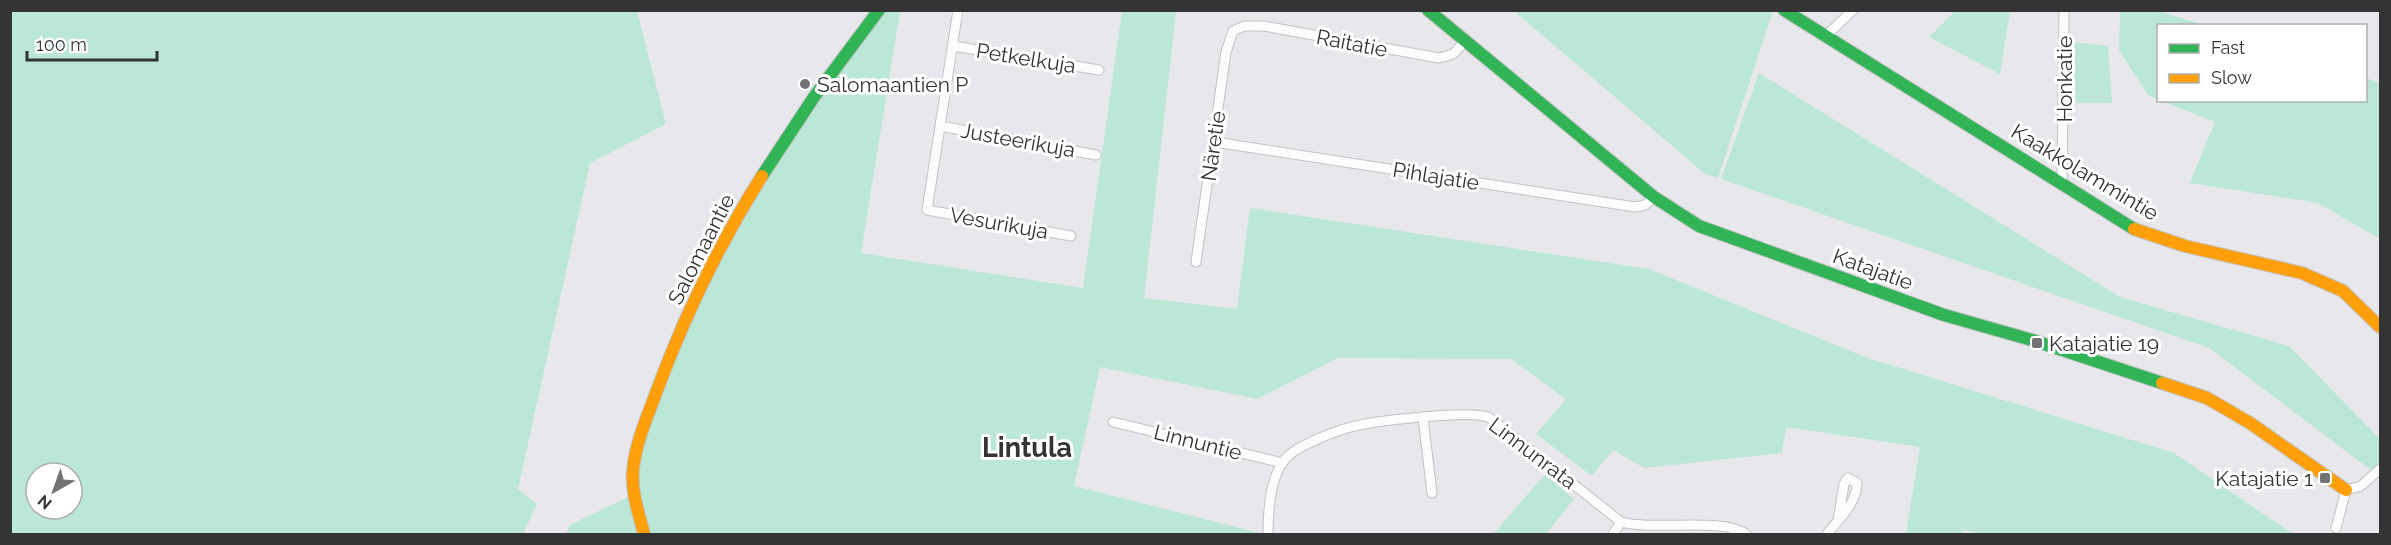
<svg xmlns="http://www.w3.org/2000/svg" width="2391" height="545" font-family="Raleway,sans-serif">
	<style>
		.green { fill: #bbe7d6; fill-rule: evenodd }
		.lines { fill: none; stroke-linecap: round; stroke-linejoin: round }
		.street-casing { stroke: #c2c2c4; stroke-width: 11 }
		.fast-casing { stroke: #c2c2c4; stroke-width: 14 }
		.slow-casing { stroke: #c2c2c4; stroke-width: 14 }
		.street { stroke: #fcfcfc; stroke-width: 9 }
		.fast { stroke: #30b455; stroke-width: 12 }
		.slow { stroke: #ff9f0a; stroke-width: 12 }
		.poi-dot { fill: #737376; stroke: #fff; stroke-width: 2 }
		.labels { text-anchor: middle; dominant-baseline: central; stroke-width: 6; stroke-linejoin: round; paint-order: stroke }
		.street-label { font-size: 21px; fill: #343437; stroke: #fff }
		.poi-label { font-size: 21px; fill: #343437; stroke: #fff; text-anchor: start }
		.district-label { font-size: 27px; font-weight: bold; fill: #343437; stroke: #fff }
	</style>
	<rect width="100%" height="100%" fill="#e8e8ec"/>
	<path class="green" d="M417 10 637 11 666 124 590 163 518 489 537 504 523 534H11V11ZM36 473H72V509H36Z
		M879 10 900 11 861 253 1083 288 1122 11H1176L1144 298 1237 309 1250 208 1649 269 1865 357 2174 453 2293 534H1984L1965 530 1960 534H1906L1920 447 1786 427 1782 453 1644 468 1613 450 1592 476 1536 434 1566 399 1511 359 1338 358 1257 399 1100 367 1074 486 1264 534H566L570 525 634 494 640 436 668 360 759 179Z
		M1956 10 2010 11 2000 74 1929 37Z
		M1514 11H1773L1718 178 1704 173Z
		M2120 11H2157L2204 25 2158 26V100L2148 95 2119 50Z
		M2072 42 2108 46 2112 103H2076Z
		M1759 73 2120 297 2289 346 2380 439V462L2372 471 2209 348 1721 179Z
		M2366 78 2380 83V239L2318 203 2190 183 2215 122 2161 101 2366 100Z
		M1545 474 1574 499 1546 534H1487L1494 533Z"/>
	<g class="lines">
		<g class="street-casing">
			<path id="street" d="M958 10 927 210 1071 236
				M1827 35 1853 10
				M953 46 1099 70
				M940 126 1096 155
				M1215 142 1635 207 1645 205 1654 197
				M2062 184 2064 10
				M1196 262 1226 52 1233 31 1244 26H1264L1439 58 1453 54 1466 40
				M1423 418 1432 493
				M1113 422 1283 463
				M2336 528 2346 490 2361 486 2380 469
				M1268 534C1268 511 1270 473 1288 456 1300 445 1335 431 1351 427 1372 421 1469 410 1488 417 1492 419 1496 422 1499 425L1621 522C1655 531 1721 517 1746 534
				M1613 534 1621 522
				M1827 534C1839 519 1857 503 1857 483L1848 478 1844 484 1838 521"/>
		</g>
		<g class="fast-casing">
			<path id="fast" d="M1428 10 1654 197 1699 226 1944 315 2032 340 2162 383
				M1784 10 2134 229
				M762 176 814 97 879 10"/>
		</g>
		<g class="slow-casing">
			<path id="slow" d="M2134 229 2185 246 2302 273 2343 291 2380 327
				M2162 383 2207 398 2250 423 2346 490
				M644 534C639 514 631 492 633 471 635 444 647 418 656 393 684 317 719 244 762 176"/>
		</g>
		<use href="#street" class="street"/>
		<use href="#fast" class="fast"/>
		<use href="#slow" class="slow"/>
	</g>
	<g class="poi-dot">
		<circle cx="805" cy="84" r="6"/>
		<rect x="2031" y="337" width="12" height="12" rx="3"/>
		<rect x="2319" y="472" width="12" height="12" rx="3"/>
	</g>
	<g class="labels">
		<g class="street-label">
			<text transform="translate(1352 43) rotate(11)">Raitatie</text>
			<text transform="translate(1026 58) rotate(9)">Petkelkuja</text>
			<text transform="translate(2064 79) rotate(-90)">Honkatie</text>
			<text transform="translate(1018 140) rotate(10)">Justeerikuja</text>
			<text transform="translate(1213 146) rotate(-82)">Näretie</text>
			<text transform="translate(2085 172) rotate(31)">Kaakkolammintie</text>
			<text transform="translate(1436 176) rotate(9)">Pihlajatie</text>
			<text transform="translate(999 223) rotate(10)">Vesurikuja</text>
			<text transform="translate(701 249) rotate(-63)">Salomaantie</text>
			<text transform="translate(1873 269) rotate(20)">Katajatie</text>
			<text transform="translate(1198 442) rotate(14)">Linnuntie</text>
			<text transform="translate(1533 453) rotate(37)">Linnunrata</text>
		</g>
		<g class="poi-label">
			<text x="817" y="84">Salomaantien P</text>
			<text x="2049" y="343">Katajatie 19</text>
			<text x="2313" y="478" text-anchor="end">Katajatie 1</text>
		</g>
		<g class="district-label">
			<text x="1027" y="447">Lintula</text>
		</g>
	</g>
	<rect width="2391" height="545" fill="none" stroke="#343437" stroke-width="24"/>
	<rect x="2157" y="24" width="210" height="78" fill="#ffffff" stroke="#aeaeaf" stroke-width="1.5"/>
	<rect x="2169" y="44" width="30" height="9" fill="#30b455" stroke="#aeaeaf" stroke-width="1.5"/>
	<text x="2211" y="54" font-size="18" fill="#343437">Fast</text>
	<rect x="2169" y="74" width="30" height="9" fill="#ff9f0a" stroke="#aeaeaf" stroke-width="1.5"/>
	<text x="2211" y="84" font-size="18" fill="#343437">Slow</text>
	<g transform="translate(54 491) rotate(220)"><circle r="28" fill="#ffffff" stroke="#aeaeaf" stroke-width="1.5"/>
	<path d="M0-4.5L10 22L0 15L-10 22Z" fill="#737376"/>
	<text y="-9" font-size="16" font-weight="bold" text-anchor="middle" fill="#343437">N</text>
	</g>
	<path d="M27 51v9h130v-9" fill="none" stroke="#343437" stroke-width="3"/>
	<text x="36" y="51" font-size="18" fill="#343437" stroke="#ffffff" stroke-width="4.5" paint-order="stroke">100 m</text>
</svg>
